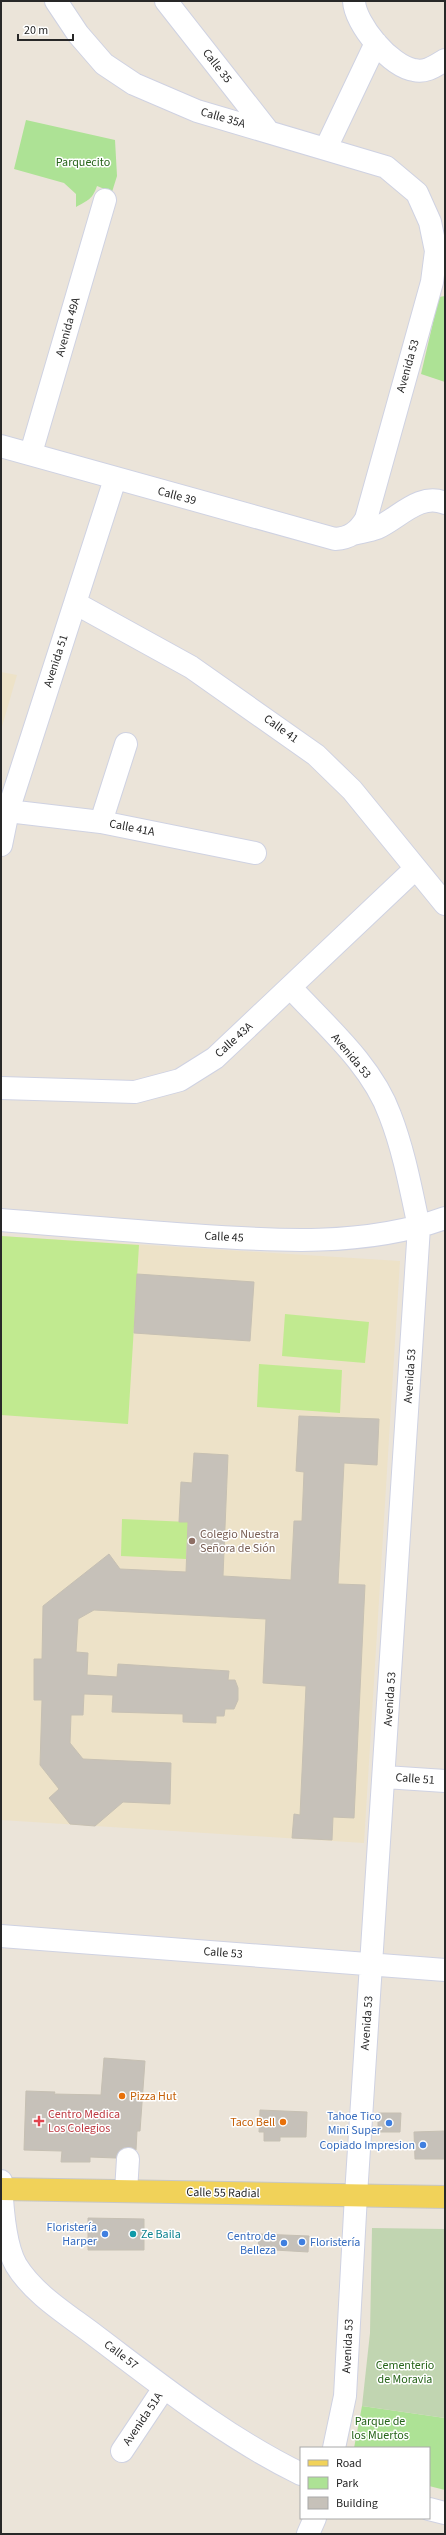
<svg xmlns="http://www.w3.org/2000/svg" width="446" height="2535" font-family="'Source Sans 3',sans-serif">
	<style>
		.education { fill: #ede2c8 }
		.green { fill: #ade295 }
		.cemetery { fill: #c1d5b1 }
		.pitch { fill: #c1ea90 }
		.building { fill: #c6c1b9; stroke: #c6c0b3 }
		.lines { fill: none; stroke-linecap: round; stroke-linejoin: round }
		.minor-casing { stroke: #cfd2e2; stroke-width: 24 }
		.major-casing { stroke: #c7c7c7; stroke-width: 24 }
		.minor { stroke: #fff; stroke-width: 22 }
		.major { stroke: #f1d259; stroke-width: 22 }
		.education-dot { fill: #8d6e63; stroke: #fff; stroke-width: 1.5 }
		.food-dot { fill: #e8710a; stroke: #fff; stroke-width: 1.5 }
		.health-dot { fill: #e0444e; stroke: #fff; stroke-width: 1.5 }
		.shop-dot { fill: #3f7fe0; stroke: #fff; stroke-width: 1.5 }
		.culture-dot { fill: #0f9aa8; stroke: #fff; stroke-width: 1.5 }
		.labels { text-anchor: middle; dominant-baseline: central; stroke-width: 3; stroke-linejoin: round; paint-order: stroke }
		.street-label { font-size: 12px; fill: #282828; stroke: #fff }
		.park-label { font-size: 12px; fill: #266419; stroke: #fff }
		.education-label { font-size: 12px; fill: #785e54; stroke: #fff; text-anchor: start }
		.food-label { font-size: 12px; fill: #c56008; stroke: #fff; text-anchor: start }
		.health-label { font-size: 12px; fill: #be3a42; stroke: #fff; text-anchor: start }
		.shop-label { font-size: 12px; fill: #366cbe; stroke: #fff; text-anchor: end }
		.culture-label { font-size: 12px; fill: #0d838f; stroke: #fff; text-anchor: start }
	</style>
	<rect width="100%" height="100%" fill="#ebe4d9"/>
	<path class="education" d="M1 672 17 675 1 730Z
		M1 1236 400 1261 364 1843 1 1820Z"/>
	<path class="green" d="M26 120 115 140 117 176 112 192 97 186C92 200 88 200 76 207V194L64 183 14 169Z
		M445 296V382L421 374 439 297Z
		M362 2406 445 2418V2490L429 2486V2448H354Z"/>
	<path class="cemetery" d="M372 2228 445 2229V2418L362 2406 370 2333Z"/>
	<path class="pitch" d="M1 1236 139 1245 128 1424 1 1415Z
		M285 1314 369 1322 365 1363 282 1356Z
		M259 1364 342 1370 340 1413 257 1407Z
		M122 1519 188 1522 186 1559 121 1556Z"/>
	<path class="building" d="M137 1274 254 1282 250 1341 134 1333Z
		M299 1416 379 1419 377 1465 344 1463 338 1584 365 1585 354 1818 333 1817 332 1840 292 1838 294 1814 300 1815 306 1686 263 1683 266 1619 94 1610 78 1619 76 1652 88 1653 87 1675 117 1677 118 1664 229 1671 228 1680H235L238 1688V1700L234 1709H225L224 1716H216V1723L183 1722V1714L112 1712 113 1695 84 1694 83 1715H71L70 1743 83 1759 171 1763 170 1804 123 1802 95 1826 70 1824 49 1798 59 1789 40 1765 42 1700H34V1659H42L43 1606 109 1554 120 1569 186 1572 188 1522H179L181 1482 192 1483 194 1453 228 1455 223 1576 291 1580 294 1521H302L304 1472 296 1471Z
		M104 2058 145 2061 140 2131H137L136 2150 129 2147 123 2148 116 2158 90 2157V2162H61L62 2151 24 2150 26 2091 55 2092 54 2094 101 2095Z
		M260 2110 307 2112 306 2137H280V2141H264V2132H259Z
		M378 2113H401L400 2132H378Z
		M445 2131V2159H415L414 2132Z
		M88 2218 144 2219V2250H88Z
		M259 2234 309 2236 308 2252 258 2249Z"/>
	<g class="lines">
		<g class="minor-casing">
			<path id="minor" d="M166 1 268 131
				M354 1C355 24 390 66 414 70 426 73 435 66 445 60
				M326 148 376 43
				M1 446 335 539C350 538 358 532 366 519L432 282 436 251 430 222 417 193 386 167 197 111 134 84 104 64 78 34 56 1
				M31 453 105 200
				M353 534C360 532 369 531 377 528 399 518 420 492 445 503
				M75 603 191 667 316 755 352 790 445 904
				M8 811 101 822 255 853
				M101 822 126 744
				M1 845 8 811 115 479
				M291 988C326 1026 372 1065 390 1115 404 1151 411 1190 419 1227L356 2195 345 2396 334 2448
				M1 1088 135 1092 180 1080 215 1058 415 869
				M1 1220C64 1225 127 1231 191 1235 275 1241 365 1247 445 1218
				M385 1777 445 1781
				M1 1936 445 1970
				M1 2181C2 2205 4 2244 16 2265 34 2295 70 2316 97 2337 162 2386 227 2438 301 2474
				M126 2191 128 2159
				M122 2451 164 2388
				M429 2509 445 2513
				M308 2534 315 2518"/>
		</g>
		<g class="major-casing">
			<path id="major" d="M1 2189 445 2197"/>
		</g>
		<use href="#minor" class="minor"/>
		<use href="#major" class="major"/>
	</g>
	<circle class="education-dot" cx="192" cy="1541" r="4"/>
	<g class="food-dot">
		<circle cx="122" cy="2096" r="4"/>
		<circle cx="283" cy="2122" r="4"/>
	</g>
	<path class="health-dot" d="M37 2115h4v4h4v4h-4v4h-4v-4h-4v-4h4z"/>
	<g class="shop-dot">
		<circle cx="389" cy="2123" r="4"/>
		<circle cx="423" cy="2145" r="4"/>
		<circle cx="105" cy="2234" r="4"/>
		<circle cx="302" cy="2242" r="4"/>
		<circle cx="284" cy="2243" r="4"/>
	</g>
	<circle class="culture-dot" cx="133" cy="2234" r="4"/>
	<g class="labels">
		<g class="street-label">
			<text transform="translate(217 66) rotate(52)">Calle 35</text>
			<text transform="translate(223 118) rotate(16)">Calle 35A</text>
			<text transform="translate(68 327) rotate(-74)">Avenida 49A</text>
			<text transform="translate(408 366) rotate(-74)">Avenida 53</text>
			<text transform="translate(177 496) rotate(15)">Calle 39</text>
			<text transform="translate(56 661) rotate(-72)">Avenida 51</text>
			<text transform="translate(281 729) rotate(36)">Calle 41</text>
			<text transform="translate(132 828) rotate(11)">Calle 41A</text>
			<text transform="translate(234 1040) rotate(-42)">Calle 43A</text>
			<text transform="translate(351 1056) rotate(50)">Avenida 53</text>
			<text transform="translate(224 1237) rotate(3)">Calle 45</text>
			<text transform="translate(410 1376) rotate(-86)">Avenida 53</text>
			<text transform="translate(390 1699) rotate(-86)">Avenida 53</text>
			<text transform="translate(415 1779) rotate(4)">Calle 51</text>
			<text transform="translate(223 1953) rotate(4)">Calle 53</text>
			<text transform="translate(367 2023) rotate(-86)">Avenida 53</text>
			<text transform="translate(223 2193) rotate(1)">Calle 55 Radial</text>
			<text transform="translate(348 2346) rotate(-87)">Avenida 53</text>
			<text transform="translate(121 2355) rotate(37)">Calle 57</text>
			<text transform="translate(143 2419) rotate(-56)">Avenida 51A</text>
		</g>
		<g class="park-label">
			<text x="83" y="162">Parquecito</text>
			<text x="405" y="2365">Cementerio<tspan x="405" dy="14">de Moravia</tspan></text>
			<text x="380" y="2421">Parque de<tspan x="380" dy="14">los Muertos</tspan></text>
		</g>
		<g class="education-label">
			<text x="200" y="1534">Colegio Nuestra<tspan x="200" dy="14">Señora de Sión</tspan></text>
		</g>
		<g class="food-label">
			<text x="130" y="2096">Pizza Hut</text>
			<text x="275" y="2122" text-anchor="end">Taco Bell</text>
		</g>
		<g class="health-label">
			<text x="48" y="2114">Centro Medica<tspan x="48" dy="14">Los Colegios</tspan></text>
		</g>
		<g class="shop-label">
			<text x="381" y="2116">Tahoe Tico<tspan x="381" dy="14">Mini Super</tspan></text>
			<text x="415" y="2145">Copiado Impresion</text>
			<text x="97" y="2227">Floristería<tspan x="97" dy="14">Harper</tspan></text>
			<text x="276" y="2236">Centro de<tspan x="276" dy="14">Belleza</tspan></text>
			<text x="310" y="2242" text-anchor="start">Floristería</text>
		</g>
		<g class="culture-label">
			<text x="141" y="2234">Ze Baila</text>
		</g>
	</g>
	<rect width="446" height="2535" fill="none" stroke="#282828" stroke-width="4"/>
	<rect x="300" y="2447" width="130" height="72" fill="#ffffff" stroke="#a9a9a9"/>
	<rect x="308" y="2460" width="20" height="6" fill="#f1d259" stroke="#a9a9a9"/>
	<text x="336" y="2467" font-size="12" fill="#282828">Road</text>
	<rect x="308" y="2477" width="20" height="12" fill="#ade295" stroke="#a9a9a9"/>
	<text x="336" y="2487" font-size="12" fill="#282828">Park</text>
	<rect x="308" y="2497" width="20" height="12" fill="#c6c1b9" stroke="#a9a9a9"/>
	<text x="336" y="2507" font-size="12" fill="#282828">Building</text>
	<path d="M18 34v6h55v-6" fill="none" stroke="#282828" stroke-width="2"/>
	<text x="24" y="34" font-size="12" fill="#282828" stroke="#ffffff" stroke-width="3" paint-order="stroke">20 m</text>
</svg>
